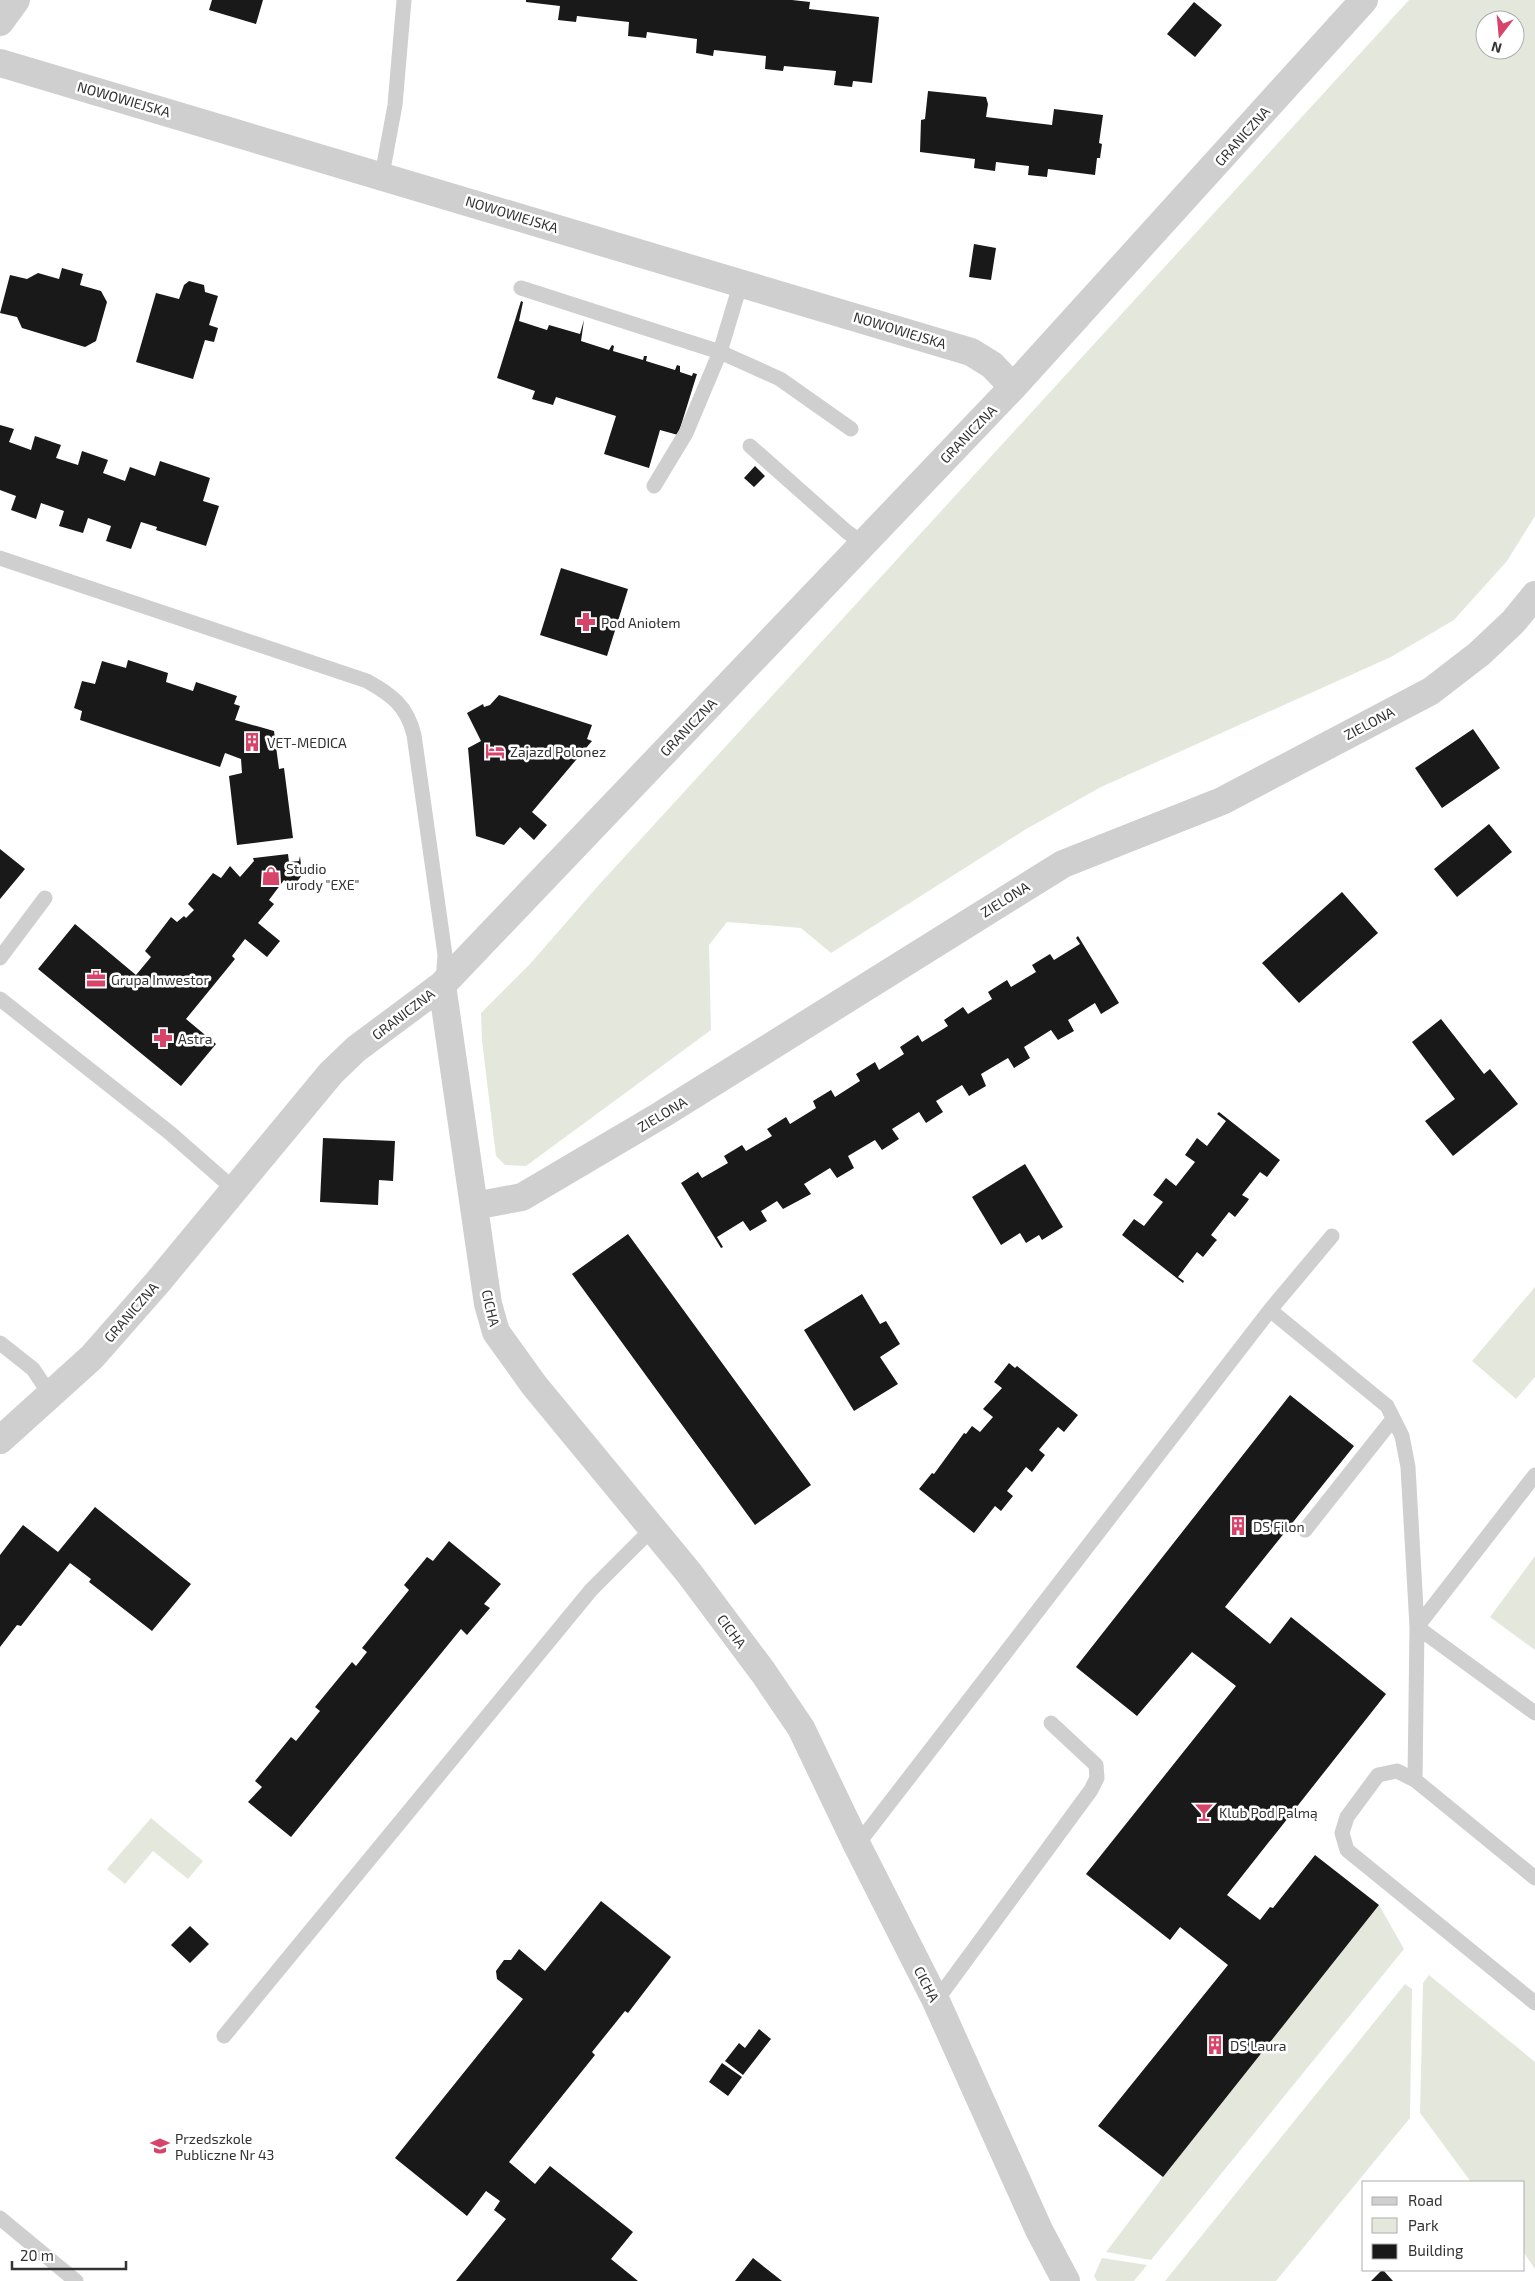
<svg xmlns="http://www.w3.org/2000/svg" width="1535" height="2281" font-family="'Exo 2',sans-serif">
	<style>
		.green { fill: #e4e8dc; fill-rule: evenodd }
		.building { fill: #191919 }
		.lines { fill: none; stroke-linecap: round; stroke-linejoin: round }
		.service { stroke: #cfcfcf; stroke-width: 15 }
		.minor { stroke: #cfcfcf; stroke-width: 28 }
		.labels { text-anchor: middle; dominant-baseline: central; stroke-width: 5; stroke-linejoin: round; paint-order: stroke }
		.street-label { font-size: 14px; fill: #323232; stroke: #fff }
		.poi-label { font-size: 14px; fill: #323232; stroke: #fff; text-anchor: start }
	</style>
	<rect width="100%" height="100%" fill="#fff"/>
	<path class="green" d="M1409 0H1535V516L1507 561 1454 620 1391 657 1101 787 1028 828 831 953 801 928 727 922 709 945 711 1030 526 1166 505 1165 496 1156 482 1041 481 1013 530 964 597 887ZM1485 20H1515V50H1485Z
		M1535 1287V1377L1516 1399 1472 1361Z
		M1535 1556V1650L1490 1617Z
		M151 1818 203 1861 188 1879 153 1851 125 1884 107 1869Z
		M1379 1905 1404 1949 1151 2260 1106 2252 1163 2177Z
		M1429 1975 1535 2062V2269L1524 2253V2182H1471L1420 2113 1423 1983Z
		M1405 1984 1412 1989 1410 2118 1276 2281H1165Z
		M1102 2258 1147 2265 1134 2281H1097L1094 2276Z"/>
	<path class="building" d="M212 0H263L256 24 209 10Z
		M526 0H792L810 2 809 9 879 17 872 83 853 81 852 87 834 85 836 71 784 66 783 71 765 69 766 56 714 50 713 56 696 53 697 39 647 32 646 38 628 36 629 22 577 16 576 22 558 20 560 6 526 2Z
		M1194 2 1222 25 1195 57 1167 34Z
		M928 91 986 97 988 104 986 117 1052 125 1054 109 1103 115 1099 143 1102 144 1100 158H1097L1095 175 1048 169 1047 177 1028 175 1029 166 996 162 995 171 974 168 975 159 920 152 921 120 925 119Z
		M974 244 996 248 991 280 969 277Z
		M62 268 83 274 80 285 101 291 107 302 96 341 85 347 22 328 17 317 0 313 10 275 27 279 38 273 59 279Z
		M189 281 204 285 205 292 218 296 209 325 218 328 214 342 205 340 193 379 136 362 156 293 179 299 184 285Z
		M521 301 523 302 519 321 547 330 549 325 580 334 584 320 581 341 609 350 612 345 614 346 613 351 643 360 644 356H647L646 361 675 370 677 365 680 366V372L692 376 693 373 697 374 678 435 660 430 649 468 604 454 616 416 556 397 553 405 532 399 535 391 497 378Z
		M0 425 14 429 9 442 31 450 35 436 61 445 56 458 78 465 82 451 108 460 103 473 125 481 130 467 155 476 160 461 210 478 203 501 219 506 206 546 156 530 157 527 141 522 131 549 106 541 111 526 88 518 83 533 59 526 64 511 41 503 36 519 11 510 16 496 0 490Z
		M755 466 765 476 754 487 744 478Z
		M561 568 628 589 607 656 540 635Z
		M128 660 168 673 166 682 193 691 196 682 237 696 234 704 240 706 235 720 274 731 279 769 284 768 293 838 237 845 229 776 242 773 241 759 225 753 220 767 80 720 82 711 74 708 82 681 95 684 102 661 126 668Z
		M499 695 592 725 587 739 592 741 532 812 547 825 534 840 520 827 504 845 476 836 468 748 481 741 467 713 483 704 484 707 490 705Z
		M1473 729 1500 768 1442 808 1415 768Z
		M1489 824 1512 852 1457 897 1434 869Z
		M0 849 25 869 0 899Z
		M288 854 289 862 299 861 300 856 302 875 293 887 284 880 269 900 274 904 258 923 280 941 267 957 245 939 232 956 235 959 186 1019 216 1044 181 1086 38 969 75 924 136 975 151 957 145 951 171 917 177 922 184 916 186 918 194 910 188 904 213 873 221 878 230 866 240 877 254 861 253 858Z
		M1342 892 1378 933 1299 1003 1262 963Z
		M1078 936 1119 1003 1101 1014 1095 1003 1068 1020 1074 1031 1058 1040 1051 1030 1024 1047 1030 1058 1014 1068 1008 1058 981 1074 986 1086 969 1096 962 1085 936 1101 943 1112 926 1123 919 1112 892 1129 899 1139 882 1150 875 1140 848 1156 854 1168 837 1178 830 1168 804 1184 811 1194 783 1209 777 1201 761 1211 767 1221 750 1231 743 1221 717 1237 723 1247 721 1248 681 1183 698 1172 702 1178 728 1163 724 1156 742 1145 746 1151 772 1136 767 1129 786 1117 790 1124 816 1108 813 1101 831 1090 835 1097 860 1081 856 1074 875 1062 879 1070 904 1054 900 1047 918 1035 922 1042 948 1026 944 1020 963 1007 968 1014 992 999 988 992 1007 980 1011 987 1036 972 1032 965 1050 954 1054 960 1080 944 1076 938Z
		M1441 1019 1484 1074 1490 1069 1518 1104 1453 1156 1425 1121 1455 1099 1412 1042Z
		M1219 1112 1280 1160 1267 1177 1260 1172 1242 1195 1249 1199 1247 1202 1235 1217 1229 1212 1211 1235 1217 1240 1215 1242 1203 1257 1197 1252 1178 1277 1184 1281 1183 1283 1122 1235 1134 1219 1144 1226 1163 1202 1153 1195 1166 1178 1176 1186 1195 1162 1185 1155 1197 1138 1207 1146 1226 1121 1217 1114Z
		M323 1138 395 1141 393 1181 379 1180 378 1205 320 1202Z
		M1025 1164 1063 1227 1042 1240 1039 1235 1026 1243 1020 1233 1001 1245 972 1197Z
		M628 1234 811 1485 755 1525 572 1274Z
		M862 1294 880 1324 886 1321 900 1344 880 1357 898 1384 854 1411 804 1330Z
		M1009 1363 1015 1368 1017 1366 1078 1415 1064 1432 1058 1427 1039 1450 1045 1455 1032 1472 1026 1467 1007 1491 1013 1496 1001 1511 995 1506 974 1533 919 1489 932 1473 934 1474 964 1433 966 1434 972 1426 980 1432 993 1417 983 1409 1002 1388 994 1382Z
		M1290 1395 1354 1446 1225 1607 1270 1644 1291 1617 1386 1694 1227 1895 1260 1920 1270 1907 1273 1908 1315 1855 1379 1905 1163 2177 1098 2126 1228 1965 1180 1927 1170 1940 1086 1874 1236 1686 1192 1652 1137 1716 1076 1667Z
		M95 1507 191 1584 152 1631 89 1582 91 1579 70 1563 21 1626 17 1625 0 1647V1555L23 1525 58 1552Z
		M449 1541 501 1584 484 1604 490 1608 467 1635 461 1629 291 1837 248 1802 262 1787 255 1781 291 1737 296 1741 320 1711 315 1707 352 1662 356 1666 367 1652 362 1648 409 1590 404 1585 427 1557 433 1561Z
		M601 1901 671 1957 628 2013 625 2011 592 2052 595 2055 509 2162 535 2184 550 2166 633 2232 611 2259 638 2281H456L506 2219 494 2210 500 2201 486 2191 467 2216 395 2158 523 1999 497 1979 496 1971 504 1960H511L519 1949 545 1971Z
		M190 1926 209 1944 190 1963 171 1945Z
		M759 2029 771 2039 743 2075 725 2061 739 2043 745 2048Z
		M722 2063 742 2077 728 2096 709 2082Z
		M753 2258 782 2281H735Z
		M1382 2270H1383L1393 2281H1371Z"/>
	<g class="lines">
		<path class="service" d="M382 175 395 105 404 0
			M521 288 720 352 780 379 851 429
			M750 446 847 532 863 543
			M654 486 686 433 720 352 741 282
			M0 558 367 681C392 695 407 706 414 735L445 955 443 982
			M0 958 45 898
			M0 999 170 1133 235 1190
			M1270 1310 1387 1406 1402 1436 1408 1467 1417 1627 1415 1780 1535 1878
			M0 1343 33 1369 51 1396
			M1535 1475 1417 1627 1535 1713
			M1305 1530 1393 1419
			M1415 1780 1397 1771 1378 1775 1347 1817 1342 1833 1347 1850 1535 2003
			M857 1845 1270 1310 1332 1236
			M936 2001 1091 1790 1097 1778 1096 1765 1051 1723
			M224 2036 591 1590 651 1530
			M0 2218 76 2281"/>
		<path class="minor" d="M0 22 16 0
			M0 63 971 352 992 365 1013 387
			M442 985 488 1304 496 1332 534 1385 689 1573 763 1672 801 1728 857 1845 936 2001 1039 2230 1066 2281
			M474 1206 522 1197 661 1115 1063 864 1222 801 1431 691 1479 654 1513 622 1535 595
			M0 1440 92 1357 157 1283 331 1073 356 1049 442 985 1013 387 1364 0"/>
	</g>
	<defs>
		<g id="pharmacy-bare" transform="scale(1.5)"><path d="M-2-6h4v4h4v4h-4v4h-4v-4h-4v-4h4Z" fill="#d84469" stroke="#fff" stroke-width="2.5" paint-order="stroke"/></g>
		<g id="building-bare" transform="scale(1.5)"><path d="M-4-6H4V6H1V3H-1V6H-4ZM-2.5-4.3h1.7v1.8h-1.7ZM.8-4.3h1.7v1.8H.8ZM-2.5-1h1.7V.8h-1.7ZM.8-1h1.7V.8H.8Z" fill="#d84469" stroke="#fff" stroke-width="2.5" paint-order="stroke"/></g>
		<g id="hotel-bare" transform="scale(1.5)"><path d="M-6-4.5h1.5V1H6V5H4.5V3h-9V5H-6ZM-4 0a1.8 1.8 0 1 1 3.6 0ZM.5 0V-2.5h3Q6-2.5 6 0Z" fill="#d84469" stroke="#fff" stroke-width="2.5" paint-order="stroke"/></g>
		<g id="shop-bare" transform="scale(1.5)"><path d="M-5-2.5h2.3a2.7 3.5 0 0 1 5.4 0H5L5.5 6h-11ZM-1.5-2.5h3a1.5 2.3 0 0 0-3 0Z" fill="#d84469" stroke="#fff" stroke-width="2.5" paint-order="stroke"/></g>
		<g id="office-bare" transform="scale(1.5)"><path d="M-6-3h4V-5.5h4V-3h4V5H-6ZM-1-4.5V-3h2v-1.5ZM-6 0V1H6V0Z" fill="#d84469" stroke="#fff" stroke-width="2.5" paint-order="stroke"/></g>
		<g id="bar-bare" transform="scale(1.5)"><path d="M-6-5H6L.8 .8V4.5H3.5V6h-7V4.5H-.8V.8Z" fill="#d84469" stroke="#fff" stroke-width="2.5" paint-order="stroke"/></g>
		<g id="school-bare" transform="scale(1.5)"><path d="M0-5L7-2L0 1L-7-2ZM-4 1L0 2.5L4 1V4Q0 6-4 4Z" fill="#d84469" stroke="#fff" stroke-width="2.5" paint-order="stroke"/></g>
	</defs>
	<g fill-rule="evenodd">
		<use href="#pharmacy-bare" x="586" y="622"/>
		<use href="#building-bare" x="252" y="742"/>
		<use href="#hotel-bare" x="495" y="751"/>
		<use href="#shop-bare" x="271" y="876"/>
		<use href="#office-bare" x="96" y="979"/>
		<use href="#pharmacy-bare" x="163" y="1038"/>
		<use href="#building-bare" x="1238" y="1526"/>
		<use href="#bar-bare" x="1204" y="1812"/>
		<use href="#building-bare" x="1215" y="2045"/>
		<use href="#school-bare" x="160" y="2146"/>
	</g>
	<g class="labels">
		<g class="street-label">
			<text transform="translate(124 99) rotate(16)">NOWOWIEJSKA</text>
			<text transform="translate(1242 136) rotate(-48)">GRANICZNA</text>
			<text transform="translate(512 214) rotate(17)">NOWOWIEJSKA</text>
			<text transform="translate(900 330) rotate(17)">NOWOWIEJSKA</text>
			<text transform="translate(968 434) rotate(-46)">GRANICZNA</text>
			<text transform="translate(1369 723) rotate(-28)">ZIELONA</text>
			<text transform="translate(688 727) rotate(-46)">GRANICZNA</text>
			<text transform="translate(1005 899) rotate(-32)">ZIELONA</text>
			<text transform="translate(403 1014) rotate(-37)">GRANICZNA</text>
			<text transform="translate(662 1114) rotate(-31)">ZIELONA</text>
			<text transform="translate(491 1308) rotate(77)">CICHA</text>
			<text transform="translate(131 1312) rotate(-49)">GRANICZNA</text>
			<text transform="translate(732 1631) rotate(53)">CICHA</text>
			<text transform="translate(927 1984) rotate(63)">CICHA</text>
		</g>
		<g class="poi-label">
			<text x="601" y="622">Pod Aniołem</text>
			<text x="267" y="742">VET-MEDICA</text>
			<text x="510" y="751">Zajazd Polonez</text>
			<text x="286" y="868">Studio<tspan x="286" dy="16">urody "EXE"</tspan></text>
			<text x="111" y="979">Grupa Inwestor</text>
			<text x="178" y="1038">Astra</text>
			<text x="1253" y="1526">DS Filon</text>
			<text x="1219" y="1812">Klub Pod Palmą</text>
			<text x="1230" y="2045">DS Laura</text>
			<text x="175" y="2138">Przedszkole<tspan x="175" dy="16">Publiczne Nr 43</tspan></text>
		</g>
	</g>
	<rect x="1362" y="2181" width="162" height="90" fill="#ffffff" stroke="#adadad"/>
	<rect x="1372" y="2197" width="25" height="8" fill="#cfcfcf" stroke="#adadad"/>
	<text x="1408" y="2206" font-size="15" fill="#323232">Road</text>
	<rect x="1372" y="2218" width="25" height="15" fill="#e4e8dc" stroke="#adadad"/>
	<text x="1408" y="2231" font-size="15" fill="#323232">Park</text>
	<rect x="1372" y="2244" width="25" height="15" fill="#191919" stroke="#adadad"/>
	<text x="1408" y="2256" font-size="15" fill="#323232">Building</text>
	<g transform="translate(1500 35) rotate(196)"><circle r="24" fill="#ffffff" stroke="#adadad"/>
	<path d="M0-4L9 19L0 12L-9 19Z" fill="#d84469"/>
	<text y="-8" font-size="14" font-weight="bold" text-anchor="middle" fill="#323232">N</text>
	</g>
	<path d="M12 2261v8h114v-8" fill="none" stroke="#323232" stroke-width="2.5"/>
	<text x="20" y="2261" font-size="15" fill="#323232" stroke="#ffffff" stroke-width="4" paint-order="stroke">20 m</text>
</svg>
